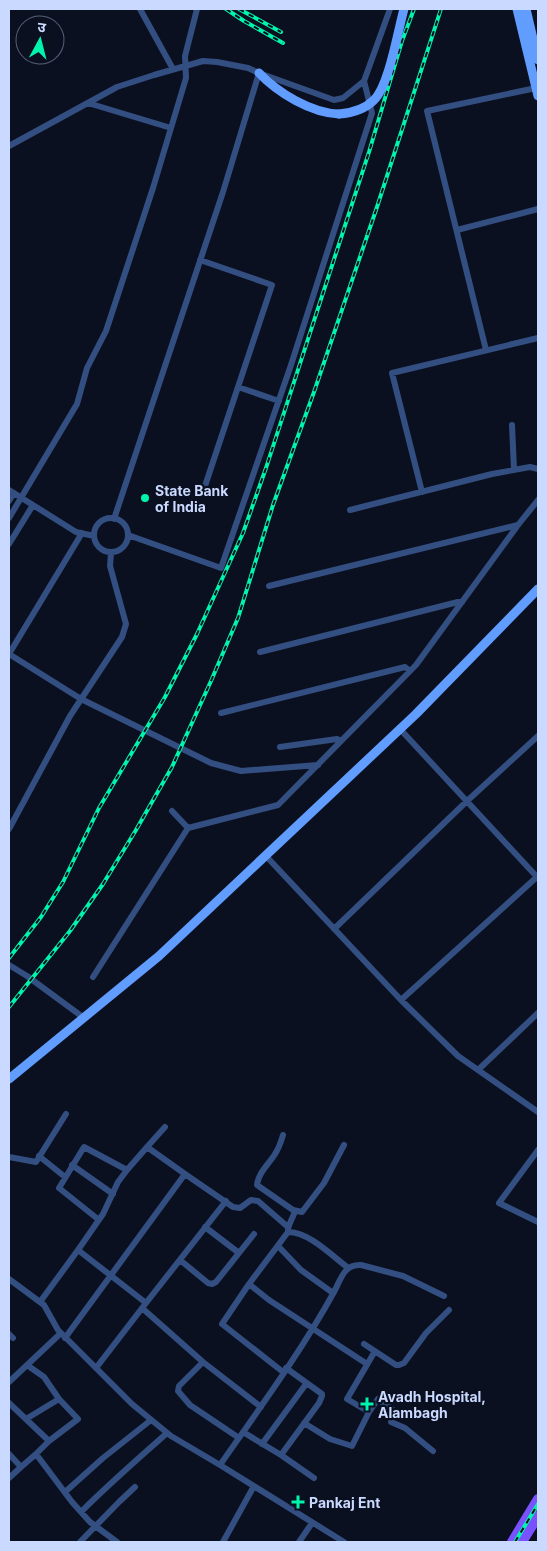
<svg xmlns="http://www.w3.org/2000/svg" width="547" height="1551" font-family="Inter,'Noto Sans Devanagari',sans-serif">
	<style>
		.lines { fill: none; stroke-linecap: round; stroke-linejoin: round }
		.street { stroke: #334f81; stroke-width: 6 }
		.secondary { stroke: #619cff; stroke-width: 9 }
		.primary { stroke: #7951ff; stroke-width: 10 }
		.rail-casing { stroke: #00f5ac; stroke-width: 4 }
		.rail { stroke: #0b1020; stroke-width: 2; stroke-dasharray: 5.5; stroke-linecap: butt }
		.secondary-bridge { stroke: #619cff; stroke-width: 9 }
		.poi-dot { fill: #00f5ac; stroke: #0b1020; stroke-width: 2 }
		.labels { text-anchor: middle; dominant-baseline: central; stroke-width: 4.5; stroke-linejoin: round; paint-order: stroke }
		.poi-label { font-size: 14px; font-weight: bold; fill: #cad9ff; stroke: #0b1020; text-anchor: start }
	</style>
	<rect width="100%" height="100%" fill="#0b1020"/>
	<g class="lines">
		<path class="street" d="M140 9 173 69
			M88 103 171 128
			M9 146 117 87 154 75 203 61 217 62 248 68 259 73 334 100 343 98 364 81
			M457 230 538 209
			M200 260 272 285 205 486
			M486 350 427 111 536 88
			M238 387 279 401
			M512 425 514 470
			M9 490 76 532 94 536
			M422 492 392 373 538 338
			M9 501 14 493
			M350 510 492 474 530 467 538 469
			M94 535a17 17 0 1 1 34 0a17 17 0 1 1-34 0Z
			M9 518 77 404 87 368 106 331 153 188 186 78 185 56 197 9
			M114 519 223 192 259 73
			M128 535 221 568 291 365 372 113 364 81 390 9
			M9 544 33 505
			M269 586 518 525
			M260 652 458 602H462
			M9 654 81 699 211 763 241 771 318 765
			M9 654 82 533
			M221 713 405 667 410 671
			M400 729 537 877
			M280 747 337 739 341 741
			M172 811 188 828
			M9 829 70 716 122 637 126 624 110 566 111 553
			M265 855 401 1000 458 1056 538 1112
			M334 929 467 801 538 736
			M9 965 27 976 84 1018
			M93 977 188 828 278 805 416 665 518 525 538 500
			M401 1000 538 876
			M478 1070 538 1013
			M283 1135C281 1142 279 1148 275 1154 269 1164 258 1173 257 1185L293 1210 302 1212 324 1183 344 1145
			M538 1150 499 1203 538 1222
			M39 1156 65 1177
			M9 1157 36 1162 66 1114
			M72 1165 113 1194
			M185 1174 233 1207 240 1208 251 1200 258 1201 288 1227
			M99 1220 59 1188 84 1147 127 1170
			M205 1227 239 1253
			M288 1230C288 1225 293 1218 295 1211
			M280 1248 301 1270 333 1293
			M78 1250 103 1214 118 1182 127 1170 147 1147
			M180 1260 208 1283 212 1284 216 1282 254 1234
			M9 1279 44 1305 58 1330 132 1404 171 1436 220 1465 344 1542
			M249 1284 269 1300 367 1364
			M40 1302 78 1250 146 1303 96 1368
			M146 1303 226 1201
			M142 1308 203 1362 261 1407
			M9 1334 13 1338
			M65 1338 185 1174 147 1147 165 1127
			M364 1344 396 1365H399L404 1363 426 1333 449 1310
			M203 1362 179 1386 178 1391 190 1405 239 1438
			M27 1365 44 1377 59 1399
			M283 1372 222 1324 249 1284 288 1232C309 1232 331 1255 347 1267
			M9 1382 61 1333
			M9 1403 49 1441 36 1454 72 1502 90 1522 117 1542
			M369 1412 347 1399 375 1351
			M26 1419 59 1399 78 1419 49 1441
			M304 1423 330 1439 352 1446 369 1412 378 1399 393 1410 391 1422 405 1428 433 1451
			M243 1432 281 1455 319 1403 322 1396V1394L286 1368
			M262 1444 306 1384
			M9 1454 21 1467 36 1454
			M281 1455 314 1478
			M220 1465C259 1409 301 1352 334 1292 341 1279 344 1264 361 1265L403 1276 444 1296
			M9 1478 21 1467
			M65 1492 103 1458 151 1420
			M81 1512C109 1484 138 1459 167 1433
			M80 1542 119 1502 135 1487
			M223 1542 254 1486
			M299 1542 312 1523"/>
		<path class="secondary" d="M517 9 538 96
			M526 9 538 60
			M259 73C278 93 311 113 339 114
			M9 1079 159 956 416 714 538 589"/>
		<path class="primary" d="M512 1542 538 1499
			M522 1542 538 1516"/>
		<g class="rail-casing">
			<path id="rail" d="M226 9 244 21 283 43
				M239 9 281 32
				M9 958 41 917 63 882 99 808 165 697 197 634 243 533 266 468 369 152 402 41 414 9
				M9 1007 70 931 103 884 136 830 172 767 211 681 238 618 273 505 314 392 377 207 441 9
				M515 1542 538 1504"/>
		</g>
		<use href="#rail" class="rail"/>
		<path class="secondary-bridge" d="M339 114C352 113 365 109 374 100 389 86 398 30 404 9"/>
	</g>
	<g class="poi-dot">
		<circle cx="145" cy="498" r="5"/>
		<path d="M364.5 1396.5h5v5h5v5h-5v5h-5v-5h-5v-5h5z"/>
		<path d="M295.5 1494.5h5v5h5v5h-5v5h-5v-5h-5v-5h5z"/>
	</g>
	<g class="labels">
		<g class="poi-label">
			<text x="155" y="490">State Bank<tspan x="155" dy="16">of India</tspan></text>
			<text x="378" y="1396">Avadh Hospital,<tspan x="378" dy="16">Alambagh</tspan></text>
			<text x="309" y="1502">Pankaj Ent</text>
		</g>
	</g>
	<rect width="547" height="1551" fill="none" stroke="#cad9ff" stroke-width="20"/>
	<g transform="translate(40 40) rotate(7)"><circle r="24" fill="#0b1020" stroke="#576079"/>
	<path d="M0-4L9 19L0 12L-9 19Z" fill="#00f5ac"/>
	<text y="-8" font-size="14" font-weight="bold" text-anchor="middle" fill="#cad9ff">उ</text>
	</g>
</svg>
